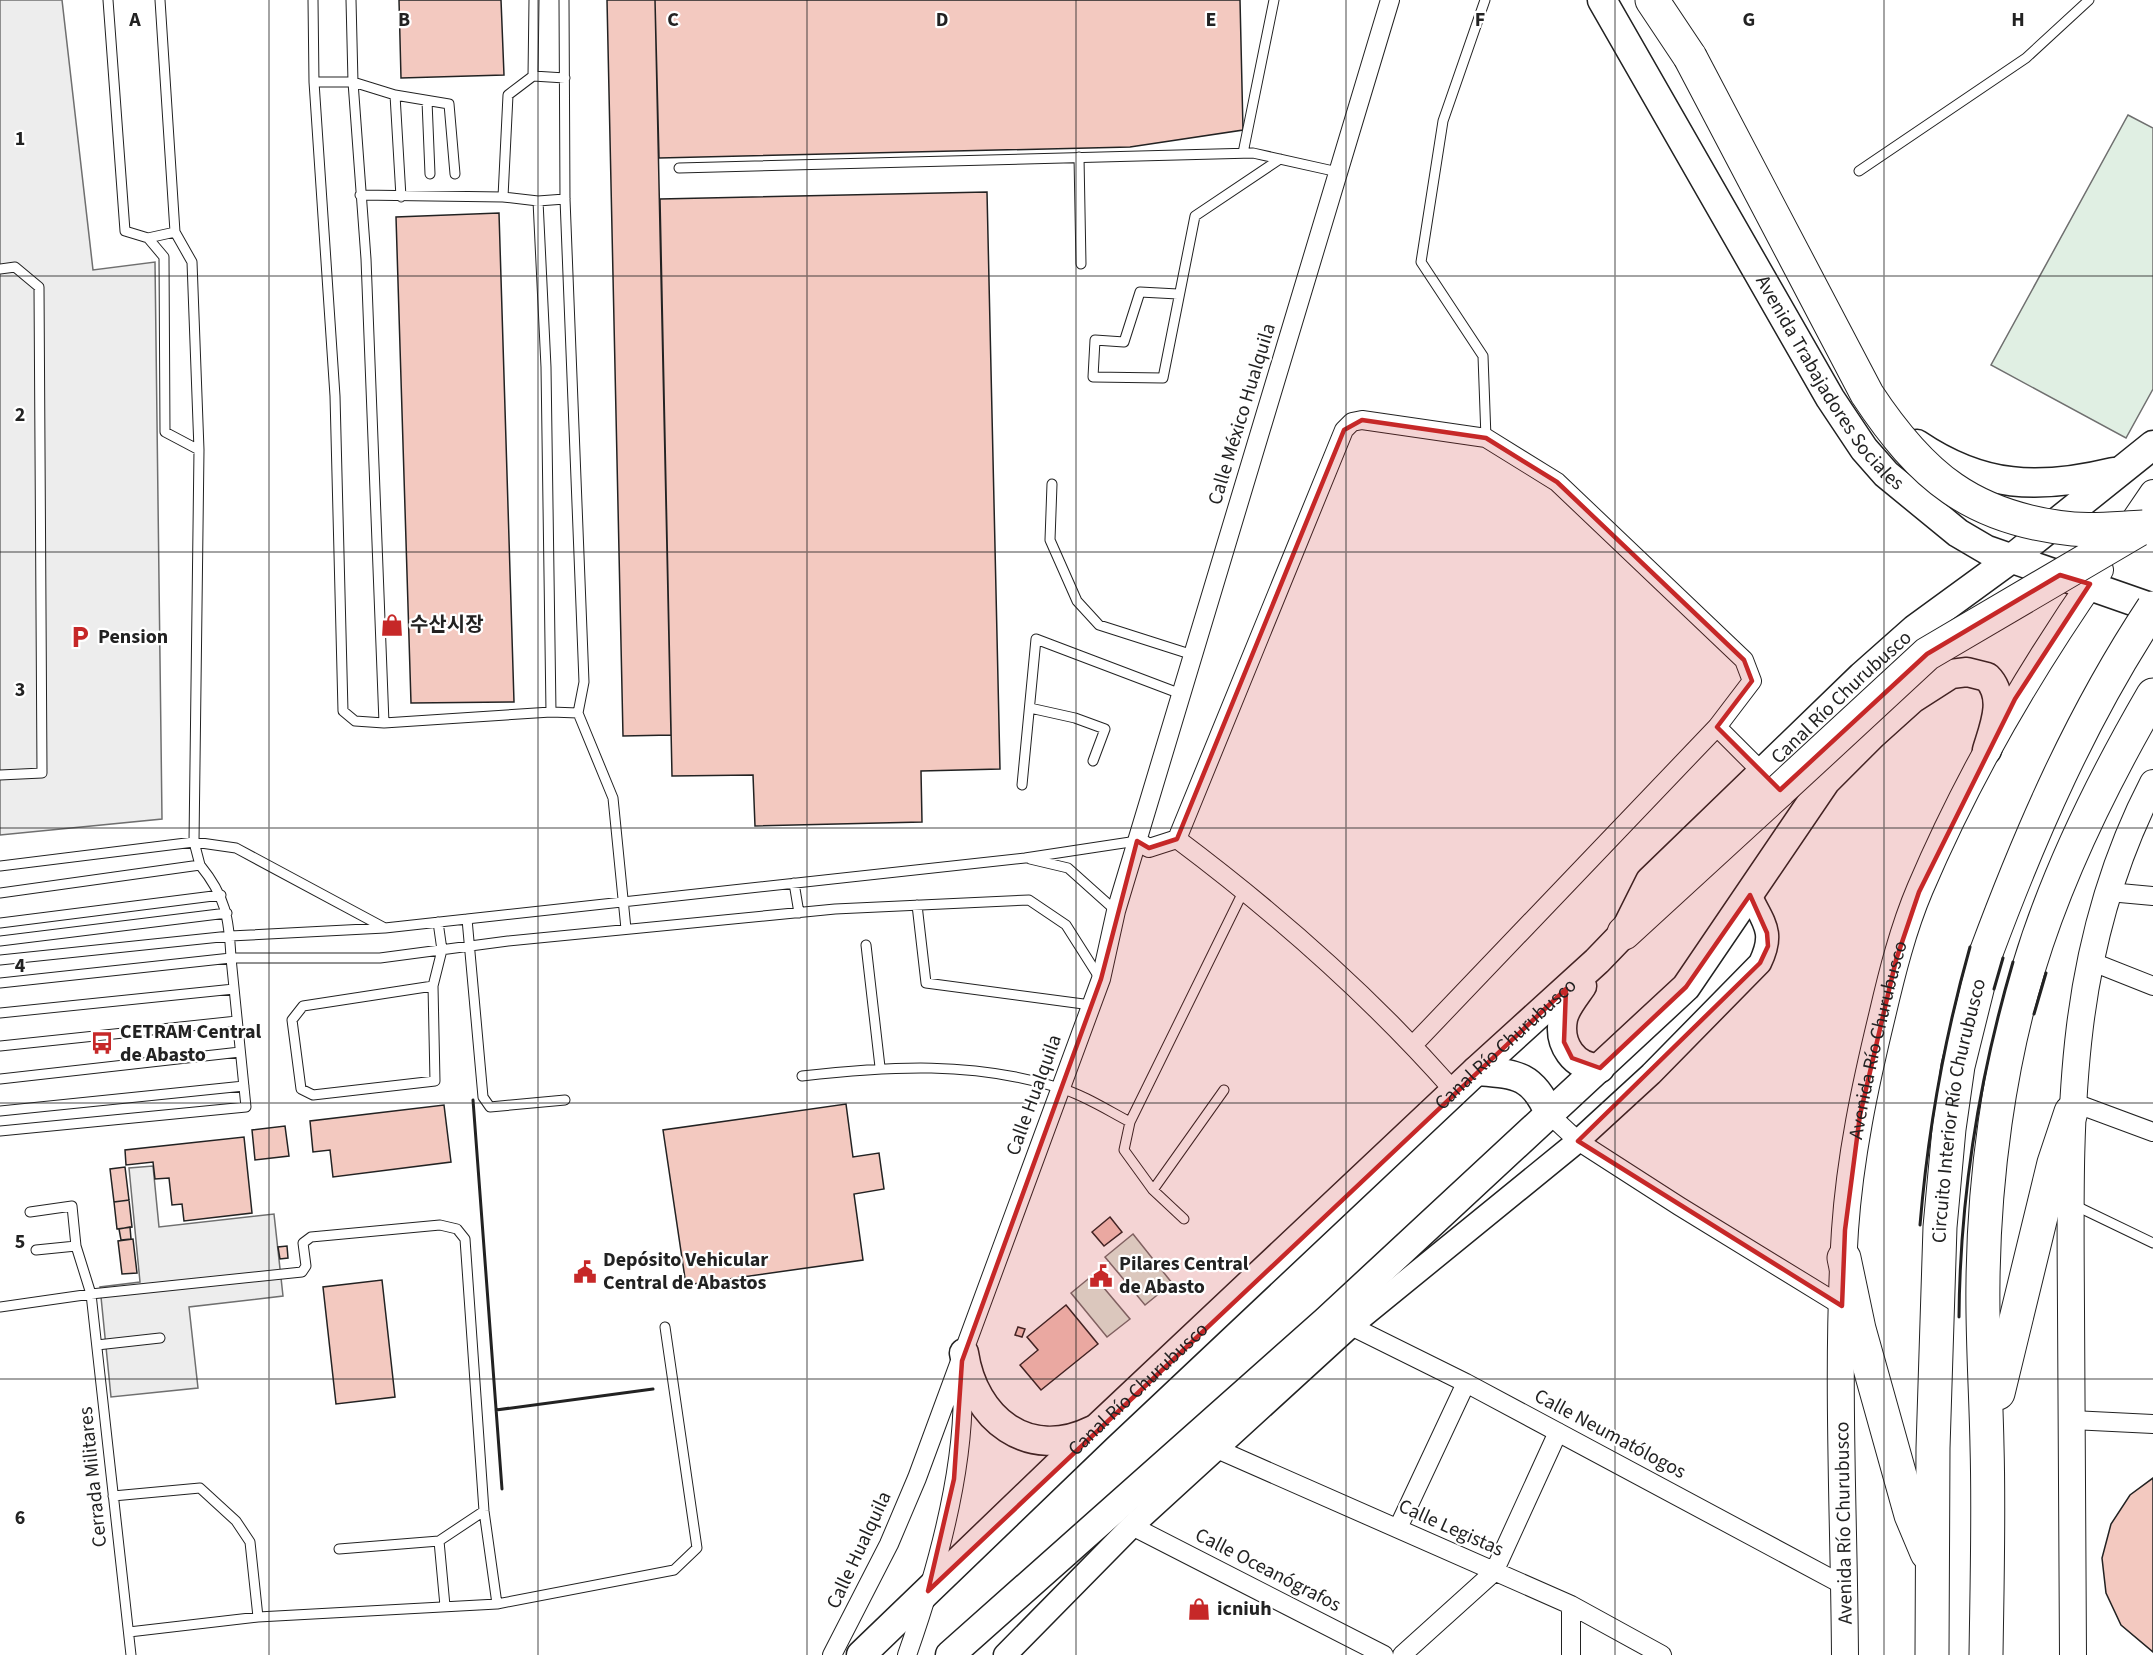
<svg xmlns="http://www.w3.org/2000/svg" width="2153" height="1655" font-family="'Source Sans 3','Noto Sans KR',sans-serif">
	<style>
		.green { fill: #e0efe3; stroke: #6f6f6f; stroke-width: 1.5 }
		.parking { fill: #ededed; stroke: #6f6f6f; stroke-width: 1.5 }
		.building { fill: #f3c9c0; stroke: #222; stroke-width: 1.5 }
		.lines { fill: none; stroke-linecap: round; stroke-linejoin: round }
		.service-casing { stroke: #222; stroke-width: 11 }
		.minor-casing { stroke: #222; stroke-width: 20 }
		.tertiary-casing { stroke: #222; stroke-width: 25 }
		.secondary-casing { stroke: #222; stroke-width: 28 }
		.primary-casing { stroke: #222; stroke-width: 31 }
		.motorway-casing { stroke: #222; stroke-width: 35 }
		.service { stroke: #fff; stroke-width: 9 }
		.minor { stroke: #fff; stroke-width: 18 }
		.tertiary { stroke: #fff; stroke-width: 22 }
		.secondary { stroke: #fff; stroke-width: 26 }
		.primary { stroke: #fff; stroke-width: 28 }
		.motorway { stroke: #fff; stroke-width: 33 }
		.motorway-bridge-casing { stroke: #222; stroke-width: 35; stroke-linecap: butt }
		.motorway-bridge { stroke: #fff; stroke-width: 33 }
		.wall { stroke: #222; stroke-width: 3 }
		.marked { fill: #c62828; fill-opacity: 0.2; stroke: #c62828; stroke-width: 4.5; stroke-linejoin: round }
		.grid { fill: none; stroke: #222; stroke-width: 1.5; stroke-opacity: 0.55 }
		.labels { text-anchor: middle; dominant-baseline: central; stroke-width: 4.5; stroke-linejoin: round; paint-order: stroke }
		.street-label { font-size: 20px; fill: #222; stroke: #fff }
		.poi-label { font-size: 20px; font-weight: bold; fill: #222; stroke: #fff; text-anchor: start }
		.grid-label { font-size: 20px; text-anchor: middle; font-weight: bold; fill: #222; stroke: #fff; stroke-width: 4.5; stroke-linejoin: round; paint-order: stroke }
	</style>
	<rect width="100%" height="100%" fill="#fff"/>
	<path class="green" d="M2128 115 2153 128V389L2126 438 1991 365Z
		M1133 1234 1172 1283 1145 1305 1105 1257Z
		M1093 1275 1130 1319 1107 1337 1071 1293Z"/>
	<path class="parking" d="M0 0H62L93 270 155 262 162 819 0 835Z
		M153 1166 159 1227 274 1214 283 1296 189 1307 198 1388 111 1397 100 1287 140 1282 129 1168Z"/>
	<path class="building" d="M399 0H501L504 75 401 78Z
		M607 0H655L671 735 623 736Z
		M655 0H1240L1243 130 1130 147 659 158Z
		M987 192 1000 769 921 771 922 822 755 826 753 775 672 776 660 199Z
		M499 213 514 702 411 703 396 217Z
		M846 1104 853 1157 879 1153 884 1189 854 1194 863 1260 686 1285 663 1130Z
		M444 1105 451 1162 333 1177 330 1150 313 1152 310 1121Z
		M285 1126 289 1156 255 1160 252 1130Z
		M244 1137 252 1213 184 1221 182 1204 172 1205 169 1178 155 1179 153 1162 126 1165 125 1150Z
		M125 1167 129 1200 114 1202 110 1169Z
		M129 1200 132 1227 117 1229 114 1202Z
		M1110 1217 1122 1232 1104 1246 1092 1232Z
		M130 1227 131 1239 121 1240 119 1229Z
		M133 1239 137 1273 122 1274 118 1241Z
		M287 1246 288 1258 280 1259 278 1247Z
		M382 1280 395 1397 336 1404 323 1287Z
		M1066 1305 1098 1344 1041 1390 1020 1365 1038 1350 1027 1337Z
		M1018 1327 1025 1329 1022 1337 1015 1335Z
		M2153 1478V1652L2121 1625 2106 1593 2102 1558 2111 1524 2130 1495Z"/>
	<g class="lines">
		<g class="service-casing">
			<path id="service" d="M108 0 125 231 148 238 175 232
				M160 0 175 232 192 262 199 450 194 842 200 865
				M313 0 314 82H353L395 95 401 197
				M351 0 353 82 366 259 384 723 551 712 578 713
				M564 0 565 199 584 682 578 713 613 798 626 929
				M1485 0 1443 121 1421 262 1483 356 1486 438
				M533 76 565 78
				M314 82 335 396 343 711 355 721 384 723
				M395 95 449 104 455 174
				M427 101 430 174
				M1243 153 1274 0
				M1079 157 1081 264
				M679 168 1253 153 1338 172
				M1859 171 2026 58 2089 0
				M360 195 503 197 538 201 565 199
				M503 197 508 95 533 76 534 0
				M538 201 546 367 551 712
				M148 238 164 257 165 432 199 450
				M0 269 15 267 39 287 42 773 0 775
				M1178 294 1140 292 1124 342 1095 340 1093 377 1163 378 1195 216 1280 159
				M1052 484 1050 540 1077 601 1099 625 1193 655
				M1030 708 1075 718 1105 729 1093 761
				M1022 785 1036 639 1181 694
				M1030 859 1068 868 1116 911
				M0 866 194 842 236 848 383 927
				M794 883 799 913
				M0 893 200 865C226 897 229 918 231 958H380L508 941 835 909 1029 900 1066 925 1099 977
				M917 905 926 983 1091 1005
				M467 919 483 1097 490 1107 565 1100
				M0 923 221 895
				M0 941 227 913
				M866 945 880 1067
				M0 960 230 936 385 928 1025 858 1137 841
				M0 983 231 958 246 1107 0 1131
				M433 986 303 1006 292 1020 301 1089 313 1095 435 1081 433 986 442 950 438 922
				M0 1013 234 989
				M0 1046 237 1021
				M802 1076C891 1066 972 1061 1060 1088 1084 1095 1107 1110 1130 1122L1124 1150 1153 1190 1184 1219
				M0 1079 240 1052
				M0 1111 244 1086
				M1130 1122 1244 890
				M1153 1190 1224 1090
				M2074 1205 2153 1243
				M30 1212 72 1206 76 1246 91 1294 131 1655
				M36 1250 76 1246
				M0 1307 91 1294 302 1272 306 1266 303 1243 311 1237 440 1225 457 1229 465 1239 484 1511 497 1604
				M97 1345 160 1338
				M113 1496 200 1488 236 1521 250 1542 258 1617
				M439 1541 484 1511
				M339 1549 439 1541 445 1606
				M129 1632 258 1617 497 1604 674 1570 697 1548 665 1327"/>
		</g>
		<g class="minor-casing">
			<path id="minor" d="M1717 727 1764 774
				M1177 839 1344 430 1352 422 1362 420 1486 438 1557 482 1744 660 1752 681 1717 727 1414 1044
				M1177 839C1277 914 1372 998 1454 1091
				M1137 841 1149 848 1177 839
				M2109 892 2153 896
				M2090 961 2153 986
				M2072 1102 2153 1132
				M1550 1115 1578 1141 1679 1206 1842 1306
				M1351 1326 1466 1383 1845 1586
				M2072 1420 2153 1424
				M1217 1449 1571 1605 1662 1655
				M1132 1526 1384 1655
				M1398 1528 1466 1383
				M832 1655 889 1544 917 1478 1101 979 1116 911 1390 0
				M907 1655C937 1570 968 1462 962 1372
				M1402 1655 1494 1572 1558 1432
				M1571 1655V1605"/>
		</g>
		<g class="tertiary-casing">
			<path id="tertiary" d="M1005 1655 1132 1526 1351 1326 1578 1141 1651 1074 1760 963C1775 932 1764 924 1750 895"/>
		</g>
		<g class="secondary-casing">
			<g id="secondary">
				<path d="M2121 540 2153 493"/>
				<path id="s1" d="M1845 1655C1844 1514 1836 1371 1845 1230 1850 1157 1865 1086 1882 1016 1892 973 1903 929 1920 889 1968 776 2030 670 2100 570"/>
				<path d="M2073 1655C2072 1540 2071 1425 2071 1310 2070 1124 2064 954 2153 783"/>
			</g>
		</g>
		<g class="primary-casing">
			<g id="primary">
				<path id="s2" d="M1602 0 1830 398 1864 449 1886 474 1958 533 1987 550 2153 608"/>
				<path d="M1917 444C1982 488 2039 490 2113 472"/>
				<path d="M1582 986C1576 995 1565 1008 1563 1019 1558 1044 1574 1068 1600 1068"/>
				<path d="M1476 1071C1516 1074 1533 1074 1550 1115"/>
				<path d="M964 1353C974 1419 1028 1462 1093 1430"/>
				<path id="s3" d="M861 1655 1098 1427 1476 1071 1597 961 1624 933 1650 881 1862 676 1915 629 2011 559 2153 445"/>
				<path d="M950 1655 1326 1321 1686 987 1826 781 1872 735 1912 699 1951 674 1967 672 1987 677C2007 697 1994 727 1987 750"/>
			</g>
		</g>
		<g class="motorway-casing">
			<g id="motorway">
				<path d="M1652 0 1690 57"/>
				<path d="M1624 933 1780 790"/>
				<path d="M1844 1258 1859 1329 1911 1515 1927 1553"/>
				<path d="M1998 1393 2054 1163 2071 1112"/>
				<path id="s4" d="M1932 1655 1933 1448 1940 1227 1949 1129 1958 1066 1986 953"/>
				<path d="M1986 1655C1987 1585 1989 1515 1987 1446 1986 1391 1982 1336 1983 1281 1984 1179 1999 1065 2029 967 2058 871 2103 781 2153 695"/>
			</g>
		</g>
		<use href="#service" class="service"/>
		<use href="#minor" class="minor"/>
		<use href="#tertiary" class="tertiary"/>
		<use href="#secondary" class="secondary"/>
		<use href="#primary" class="primary"/>
		<use href="#motorway" class="motorway"/>
		<g class="motorway-bridge-casing">
			<path id="motorway-bridge" d="M1690 57 1867 394C1921 476 1972 519 2073 529 2096 531 2120 528 2143 527
				M1780 790 1927 654 2138 530
				M1986 953C2031 832 2082 715 2153 608"/>
		</g>
		<use href="#motorway-bridge" class="motorway-bridge"/>
		<path class="wall" d="M1994 989 2003 958
			M2034 1014 2046 973
			M473 1100 502 1489
			M1920 1225C1928 1130 1944 1039 1970 947
			M1959 1317C1960 1195 1979 1078 2013 962
			M496 1410 653 1389"/>
	</g>
	<path class="marked" d="M1362 420 1486 438 1557 482 1744 660 1752 681 1717 727 1780 790 1927 654 2060 575 2090 584 2015 699 1919 892 1896 960 1860 1115 1845 1230 1842 1306 1578 1141 1760 963 1768 946 1767 933 1750 895 1686 987 1600 1068 1572 1058 1564 1042 1566 989 928 1591 954 1479 962 1361 1101 979 1137 841 1149 848 1177 839 1344 430Z"/>
	<path class="grid" d="M269 0V1655M538 0V1655M807 0V1655M1076 0V1655M1346 0V1655M1615 0V1655M1884 0V1655M0 276H2153M0 552H2153M0 828H2153M0 1103H2153M0 1379H2153"/>
	<defs>
		<g id="shop-bare" transform="scale(1.8)"><path d="M-5-2.5h2.3a2.7 3.5 0 0 1 5.4 0H5L5.5 6h-11ZM-1.5-2.5h3a1.5 2.3 0 0 0-3 0Z" fill="#c62828" stroke="#fff" stroke-width="2.5" paint-order="stroke"/></g>
		<g id="parking-bare" transform="scale(1.8)"><path d="M-3.5-5.5H1a3.5 3.5 0 0 1 0 7H-1V5.5H-3.5ZM-1-3.4V-.6H.8a1.4 1.4 0 0 0 0-2.8Z" fill="#c62828" stroke="#fff" stroke-width="2.5" paint-order="stroke"/></g>
		<g id="bus-bare" transform="scale(1.8)"><path d="M-5-6H5V4H4V6H2V4H-2V6H-4V4H-5ZM-3.5-4V0h7V-4ZM-3.5 1.2v1.5H-2V1.2ZM2 1.2v1.5H3.5V1.2Z" fill="#c62828" stroke="#fff" stroke-width="2.5" paint-order="stroke"/></g>
		<g id="civic-bare" transform="scale(1.8)"><path d="M-.6-6.5H3V-4.5H.6V-3L4-1V1h2V6H-6V1h2V-1L-.6-3ZM-1.2 2.5V6h2.4V2.5Z" fill="#c62828" stroke="#fff" stroke-width="2.5" paint-order="stroke"/></g>
	</defs>
	<g fill-rule="evenodd">
		<use href="#shop-bare" x="392" y="625"/>
		<use href="#parking-bare" x="80" y="637"/>
		<use href="#bus-bare" x="102" y="1043"/>
		<use href="#civic-bare" x="585" y="1272"/>
		<use href="#civic-bare" x="1101" y="1276"/>
		<use href="#shop-bare" x="1199" y="1609"/>
	</g>
	<g class="labels">
		<g class="street-label">
			<text stroke="none"><textPath href="#s2" startOffset="446">Avenida Trabajadores Sociales</textPath></text>
			<text transform="translate(1242 414) rotate(-73)">Calle México Hualquila</text>
			<text stroke="none"><textPath href="#s3" startOffset="1374">Canal Río Churubusco</textPath></text>
			<text stroke="none"><textPath href="#s1" startOffset="618">Avenida Río Churubusco</textPath></text>
			<text stroke="none"><textPath href="#s3" startOffset="888">Canal Río Churubusco</textPath></text>
			<text transform="translate(1034 1095) rotate(-70)">Calle Hualquila</text>
			<text stroke="none"><textPath href="#s4" startOffset="546">Circuito Interior Río Churubusco</textPath></text>
			<text stroke="none"><textPath href="#s3" startOffset="384">Canal Río Churubusco</textPath></text>
			<text transform="translate(1610 1434) rotate(28)">Calle Neumatólogos</text>
			<text transform="translate(93 1477) rotate(-96)">Cerrada Militares</text>
			<text transform="translate(1844 1523) rotate(-91)">Avenida Río Churubusco</text>
			<text transform="translate(1451 1528) rotate(24)">Calle Legistas</text>
			<text transform="translate(859 1550) rotate(-65)">Calle Hualquila</text>
			<text transform="translate(1268 1570) rotate(27)">Calle Oceanógrafos</text>
		</g>
		<g class="poi-label">
			<text x="410" y="625">수산시장</text>
			<text x="98" y="637">Pension</text>
			<text x="120" y="1032">CETRAM Central<tspan x="120" dy="23">de Abasto</tspan></text>
			<text x="603" y="1260">Depósito Vehicular<tspan x="603" dy="23">Central de Abastos</tspan></text>
			<text x="1119" y="1264">Pilares Central<tspan x="1119" dy="23">de Abasto</tspan></text>
			<text x="1217" y="1609">icniuh</text>
		</g>
	</g>
	<g class="grid-label">
		<text x="135" y="26">A</text>
		<text x="404" y="26">B</text>
		<text x="673" y="26">C</text>
		<text x="942" y="26">D</text>
		<text x="1211" y="26">E</text>
		<text x="1480" y="26">F</text>
		<text x="1749" y="26">G</text>
		<text x="2018" y="26">H</text>
		<text x="20" y="145">1</text>
		<text x="20" y="421">2</text>
		<text x="20" y="696">3</text>
		<text x="20" y="972">4</text>
		<text x="20" y="1248">5</text>
		<text x="20" y="1524">6</text>
	</g>
</svg>
